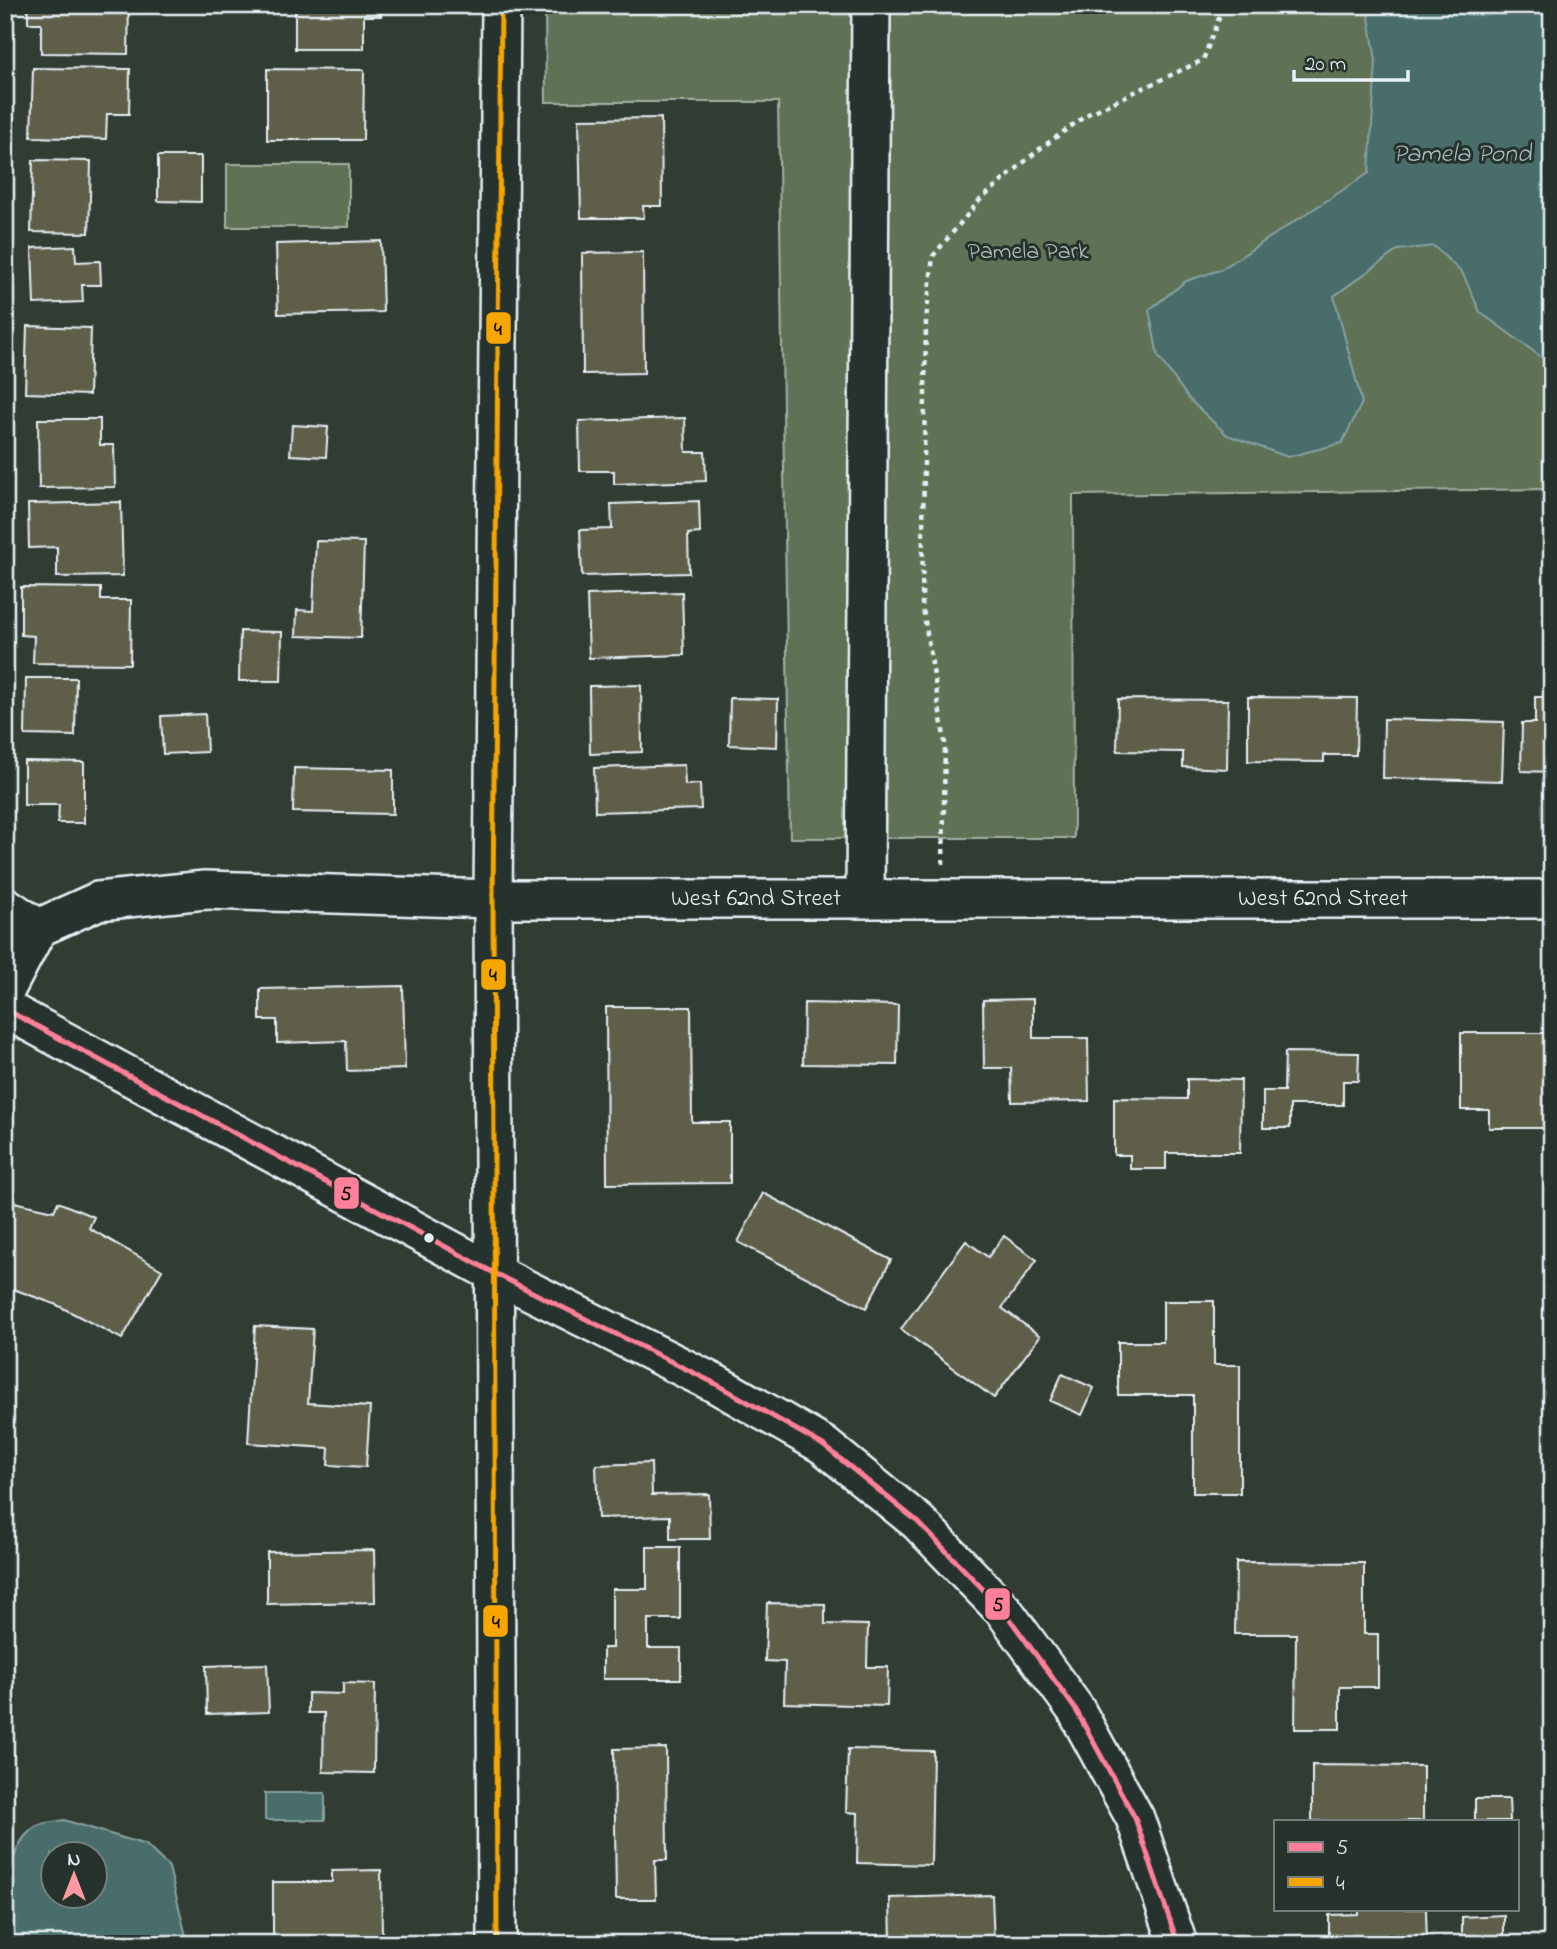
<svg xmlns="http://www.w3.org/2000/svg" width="1557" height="1949" font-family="'Indie Flower',sans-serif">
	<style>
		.green { fill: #5f7255; stroke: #a4b2a6; stroke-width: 2 }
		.water { fill: #486d6b; stroke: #88a2a3; stroke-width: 2; fill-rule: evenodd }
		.building { fill: #5f5e4a; stroke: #e8f1f8; stroke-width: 2 }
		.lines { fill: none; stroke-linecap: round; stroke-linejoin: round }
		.minor-casing { stroke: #e8f1f8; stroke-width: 42 }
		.path { stroke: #e8f1f8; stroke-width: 4.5; stroke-dasharray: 5 5; stroke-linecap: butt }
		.minor { stroke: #26332d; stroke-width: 37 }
		.bus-1-casing { stroke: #26332d; stroke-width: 10 }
		.bus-2-casing { stroke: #26332d; stroke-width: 10 }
		.bus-1 { stroke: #ff8098; stroke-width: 5 }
		.bus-2 { stroke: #f7a600; stroke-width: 5 }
		.bus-dot { fill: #e8f1f8; stroke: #26332d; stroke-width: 2.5 }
		.labels { text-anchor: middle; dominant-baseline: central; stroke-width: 6; stroke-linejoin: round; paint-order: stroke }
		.park-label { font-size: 24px; fill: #b1beb7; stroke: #26332d }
		.street-label { font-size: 24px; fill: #e8f1f8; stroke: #26332d }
		.water-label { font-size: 26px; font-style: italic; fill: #a8bcc0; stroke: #26332d }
		.line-badge { stroke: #26332d; stroke-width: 2.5 }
		.pale-badge-label { font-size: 19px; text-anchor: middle; font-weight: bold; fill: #111 }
	</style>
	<rect width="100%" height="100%" fill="#313c33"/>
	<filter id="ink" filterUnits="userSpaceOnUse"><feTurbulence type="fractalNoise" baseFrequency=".0143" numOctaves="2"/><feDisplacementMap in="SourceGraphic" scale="14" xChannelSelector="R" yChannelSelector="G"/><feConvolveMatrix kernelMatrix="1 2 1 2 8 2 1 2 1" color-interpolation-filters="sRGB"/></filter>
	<g filter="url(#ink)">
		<path class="green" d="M545 5H1552V489L1073 495 1074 838H790L778 102H546Z
			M227 164H349V227H227Z"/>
		<path class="water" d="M1367 5H1552V365L1480 312 1463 274 1434 246 1398 250 1334 296 1362 403 1342 443 1288 457 1227 435 1189 399 1158 356 1149 310 1186 281 1220 270 1369 173 1376 61Z
			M265 1793H325V1820H265Z
			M64 1820 146 1845 169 1867 188 1944H5C5 1911 4 1844 37 1826 44 1822 56 1822 64 1820ZM52 1854H94V1896H52Z"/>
		<path class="building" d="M28 5H129L128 54 41 53V23H28Z
			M295 5H381V16H364V49H295Z
			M33 68 130 69 129 114H107L106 139 31 137Z
			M267 69 364 70 363 140H267Z
			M661 118 662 206H643L644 218H581L579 119Z
			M158 156H201V202L158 201Z
			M33 160 91 161 89 233 31 232Z
			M381 241 383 312 278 314 276 244Z
			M75 246 76 262 100 261 101 285H82L83 302 34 304 32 248Z
			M643 252 644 373 583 374 582 253Z
			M27 326 91 328 89 395 25 393Z
			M685 418 686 452H705L706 481 614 484V471H580L579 421Z
			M38 419H100V445H114L115 487 39 488Z
			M292 425 328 427 326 457 290 455Z
			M699 501 700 533 688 534 689 573 582 576 580 530 612 529 611 504Z
			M121 502 123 576 57 577V547L29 548 28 504Z
			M316 541 364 542 361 638 296 636 297 610 313 611Z
			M21 587 101 588V600H131L130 664 33 663 34 636 21 635Z
			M682 592 684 655 589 658 587 595Z
			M240 631 282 632 281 681H239Z
			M26 678H76L75 736 25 735Z
			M641 685 642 752 590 754 589 686Z
			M1248 697 1357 698 1356 755H1324V762L1248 761Z
			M1535 697H1552V772L1521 771 1522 723H1535Z
			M730 698 778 699 777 747 729 745Z
			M1118 699 1228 700 1227 769 1183 767V752L1117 751Z
			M205 714 207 752 163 754 161 716Z
			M1384 719 1504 722 1502 781 1383 778Z
			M24 761 84 762V823H58L59 805H24Z
			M684 765 685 785 700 784 701 809 595 812 594 768Z
			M294 768 393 770V814L293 812Z
			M403 986 405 1069 347 1071 346 1041 277 1043V1020H260V989Z
			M1033 999V1038H1088L1089 1101 1012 1102 1011 1068H984L983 1000Z
			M804 1003 898 1005 897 1065 803 1064Z
			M606 1007H691L692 1122H730V1183L607 1184Z
			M1461 1033H1552V1128H1489V1110H1461Z
			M1285 1052 1359 1053 1358 1081H1343V1105H1290V1128H1263V1091H1284Z
			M1187 1079 1241 1080 1240 1153H1166V1169H1130V1155H1114V1098L1187 1099Z
			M763 1193 891 1260 866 1308 738 1242Z
			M5 1200 54 1211 58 1202 94 1217 89 1228 162 1270 122 1339 57 1305 5 1286Z
			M1004 1236 1037 1260 1002 1308 1040 1336 994 1398 901 1329 966 1241 988 1257Z
			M1163 1301H1214V1365H1240V1493H1193V1395H1118V1342H1163Z
			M255 1326 313 1329 308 1403 370 1407 366 1467 328 1465 329 1448 248 1443Z
			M1062 1374 1094 1388 1082 1415 1050 1401Z
			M651 1463 652 1495 709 1494 710 1539H670V1516L598 1518 596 1465Z
			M647 1547H680V1619H648V1648H681V1679H603V1648H612V1589H647Z
			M374 1550 375 1602 267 1604V1552Z
			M1236 1562 1364 1563V1634H1378V1687H1340V1729H1295L1296 1634H1235Z
			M767 1603 825 1604V1624L868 1625 867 1667H888L887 1706 784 1703 785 1662 765 1661Z
			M267 1664 269 1712 207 1714 206 1666Z
			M343 1683 375 1684 374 1773 323 1772 324 1713H308V1693L343 1694Z
			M666 1748 667 1860H655L656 1899H616L614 1749Z
			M848 1749 933 1751 931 1865 857 1863 858 1813 846 1812Z
			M1312 1765 1423 1766V1821H1312Z
			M1475 1799H1509L1510 1821H1475Z
			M381 1870 382 1936H367V1944H273V1882H332V1871Z
			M992 1895 994 1944H891L890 1898Z
			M1358 1909H1426L1427 1944H1329V1915L1358 1914Z
			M1504 1915V1944H1462V1917Z"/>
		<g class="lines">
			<g class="minor-casing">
				<path id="minor" d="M865 899 871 5
					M5 906 38 928
					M5 991 38 928 98 901 205 890 493 899H1552
					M5 1009 496 1274 716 1384 823 1445 918 1522 1004 1611 1076 1710 1135 1818 1178 1944
					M497 1944 493 899 501 5"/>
			</g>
			<path class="path" d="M943 864 945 743 922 603 926 321 933 256 979 201 1037 151 1088 114 1203 60 1224 5"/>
			<use href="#minor" class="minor"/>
			<g class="bus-1-casing">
				<path id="bus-1" d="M5 1009 496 1274 716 1384 823 1445 918 1522 1004 1611 1076 1710 1135 1818 1178 1944"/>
			</g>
			<g class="bus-2-casing">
				<path id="bus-2" d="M497 1944 493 899 501 5"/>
			</g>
			<use href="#bus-1" class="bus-1"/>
			<use href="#bus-2" class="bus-2"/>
		</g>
	</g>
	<circle class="bus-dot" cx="429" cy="1238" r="6"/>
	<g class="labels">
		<g class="park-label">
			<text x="1028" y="252">Pamela Park</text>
		</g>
		<g class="street-label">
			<text x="756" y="899">West 62nd Street</text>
			<text x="1323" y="899">West 62nd Street</text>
		</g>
		<g class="water-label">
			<text x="1462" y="155">Pamela Pond</text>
		</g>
	</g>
	<g class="line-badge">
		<rect x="485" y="311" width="27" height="34" rx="7" fill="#f7a600"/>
		<rect x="480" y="958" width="27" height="33" rx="7" fill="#f7a600"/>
		<rect x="333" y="1176" width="27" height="34" rx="7" fill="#ff8098"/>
		<rect x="984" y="1587" width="27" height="34" rx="7" fill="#ff8098"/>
		<rect x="482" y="1604" width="27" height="34" rx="7" fill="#f7a600"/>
	</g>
	<g class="pale-badge-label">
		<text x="498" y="335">4</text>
		<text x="493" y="981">4</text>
		<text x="346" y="1200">5</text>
		<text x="998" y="1611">5</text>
		<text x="496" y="1628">4</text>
	</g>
	<rect width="1557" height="1949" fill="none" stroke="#26332d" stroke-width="28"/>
	<rect x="14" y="14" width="1529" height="1921" fill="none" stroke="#e8f1f8" stroke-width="2.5" filter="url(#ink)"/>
	<rect x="1274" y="1820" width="245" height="91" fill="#26332d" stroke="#747f7e" stroke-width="2"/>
	<rect x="1288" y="1842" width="35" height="10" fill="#ff8098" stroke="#747f7e" stroke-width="2"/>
	<text x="1336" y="1854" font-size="21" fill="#e8f1f8">5</text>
	<rect x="1288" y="1877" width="35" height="10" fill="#f7a600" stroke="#747f7e" stroke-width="2"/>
	<text x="1336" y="1890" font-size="21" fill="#e8f1f8">4</text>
	<g transform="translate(74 1875)"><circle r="33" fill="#26332d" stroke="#747f7e" stroke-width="2"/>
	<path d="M0-5L12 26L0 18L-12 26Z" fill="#ff9aa2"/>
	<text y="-10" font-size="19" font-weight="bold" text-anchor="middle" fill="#e8f1f8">N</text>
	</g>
	<path d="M1294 70v10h114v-10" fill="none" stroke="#e8f1f8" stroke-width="3.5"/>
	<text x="1305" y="70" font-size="21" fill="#e8f1f8" stroke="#26332d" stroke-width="5" paint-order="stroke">20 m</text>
</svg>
